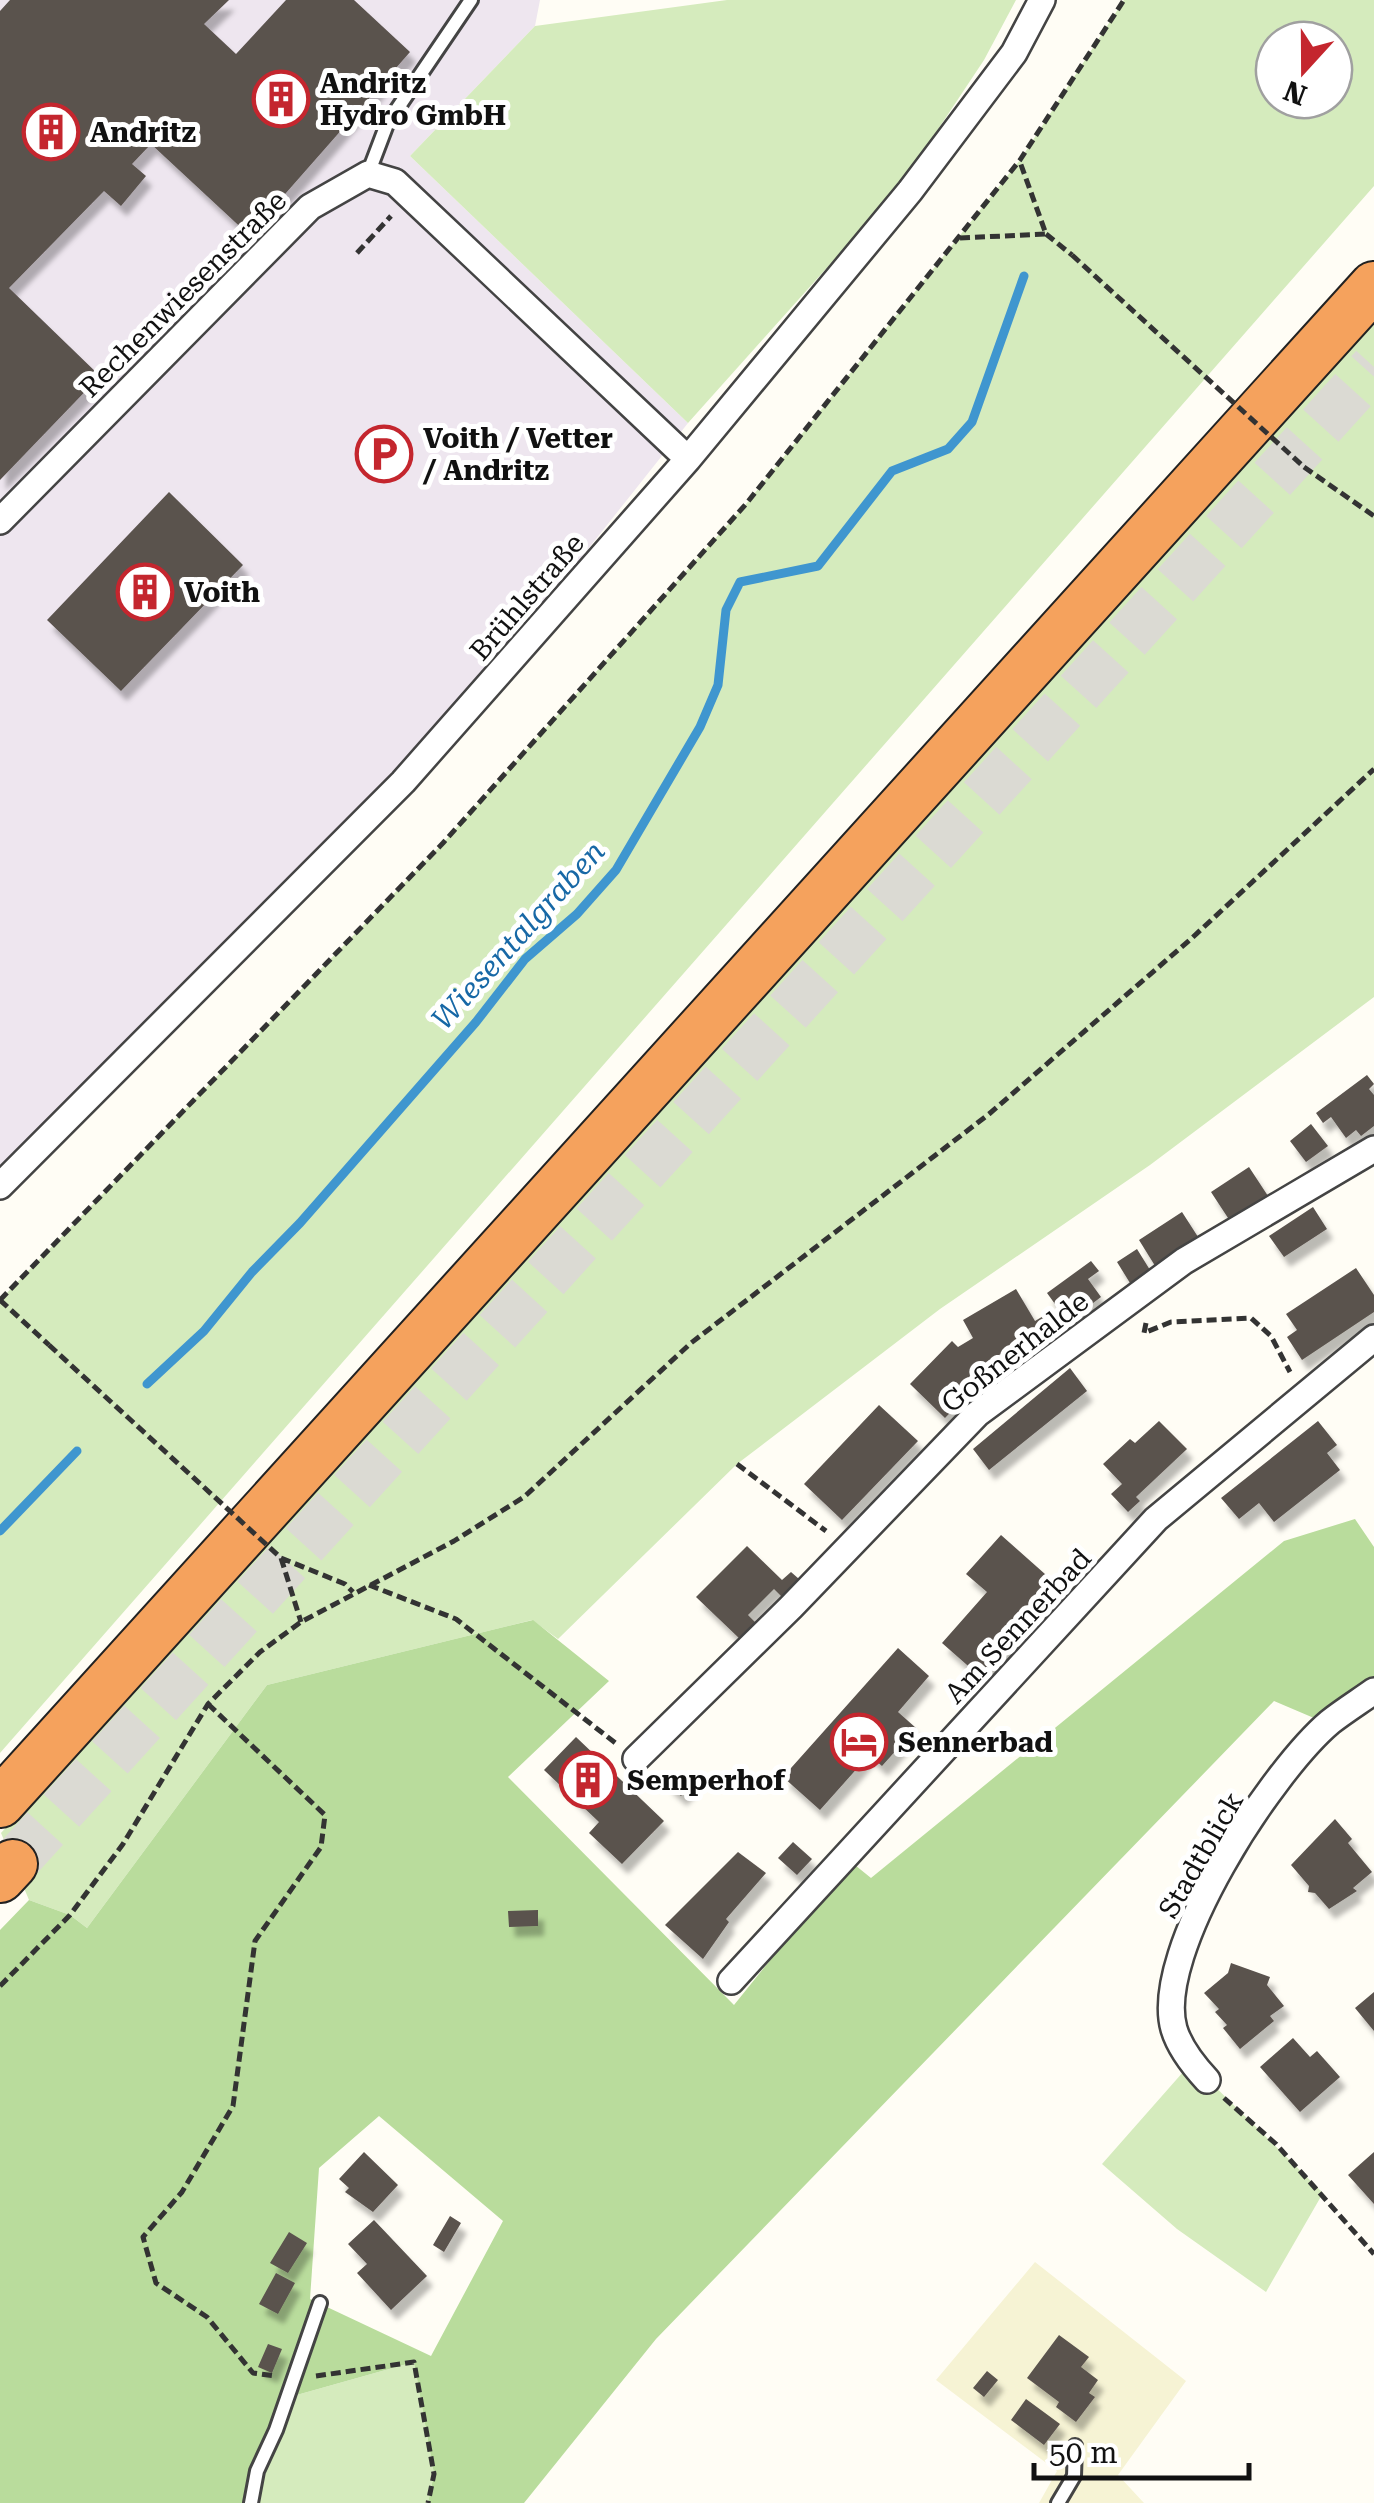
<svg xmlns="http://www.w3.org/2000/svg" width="1374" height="2503" font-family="'Roboto Serif',serif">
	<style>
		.industrial { fill: #eee6ef }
		.farmland { fill: #f6f3d4 }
		.green { fill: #d5ebbd; fill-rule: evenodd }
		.forest { fill: #b9dc9c; fill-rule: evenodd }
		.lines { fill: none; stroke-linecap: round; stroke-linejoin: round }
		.stream { stroke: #3f96cf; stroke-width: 9 }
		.building { fill: #5a524d; filter: url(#shadow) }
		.highway-tunnel { stroke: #dbdad3; stroke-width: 48; stroke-dasharray: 48 24; stroke-linecap: butt }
		.lane-casing { stroke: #444; stroke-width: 18 }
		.street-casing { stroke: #444; stroke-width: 30 }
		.highway-casing { stroke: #222; stroke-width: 52 }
		.path { stroke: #333; stroke-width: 5; stroke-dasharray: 10 5; stroke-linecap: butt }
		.lane { stroke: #fff; stroke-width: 12 }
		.street { stroke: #fff; stroke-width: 25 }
		.highway { stroke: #f5a25d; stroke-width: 48 }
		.path-bridge { stroke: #333; stroke-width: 5; stroke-dasharray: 10 5; stroke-linecap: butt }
		.labels { text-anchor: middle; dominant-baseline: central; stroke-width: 10; stroke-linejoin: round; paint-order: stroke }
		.poi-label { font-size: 28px; font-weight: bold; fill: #111; stroke: #fff; text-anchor: start }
		.street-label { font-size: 28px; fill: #111; stroke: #fff }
		.water-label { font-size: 30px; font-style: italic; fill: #1768a6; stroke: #fff }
	</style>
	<defs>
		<filter id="shadow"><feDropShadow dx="6" dy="10" stdDeviation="2.5" flood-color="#0004"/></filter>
	</defs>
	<rect width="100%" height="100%" fill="#fffdf5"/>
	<path class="industrial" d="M0 0H540L535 26 410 156 688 423 403 782 0 1186Z"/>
	<path class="farmland" d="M1035 2262 1186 2381 1118 2475 1144 2503H1039L1057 2471 936 2380Z"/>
	<path class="green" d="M727 0H1016L984 60 901 185 688 423 410 156 535 26Z
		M1124 0H1374V186L0 1753V1300L443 843 746 504 1020 160ZM1274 40H1334V100H1274Z
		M1374 320V997L1150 1165 940 1309 737 1464 558 1639 532 1620 267 1685 87 1928 70 1915 29 1900 1 1833Z
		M1191 2063 1323 2193 1266 2292 1177 2229 1102 2164Z
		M414 2362 434 2474 428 2503H256L279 2400Z"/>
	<path class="forest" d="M1355 1519 1374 1547V1691L1328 1724 1274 1701 656 2339 524 2503H428L434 2474 414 2362 279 2400 256 2503H0V1930L29 1900 70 1915 87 1928 267 1685 533 1620 609 1681 508 1777 734 2005 850 1861 871 1878 1284 1541ZM379 2116 503 2221 431 2356 310 2299 319 2168Z"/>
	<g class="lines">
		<path class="stream" d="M147 1384 204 1331 252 1272 300 1223 476 1022 525 959 577 914 616 870 700 727 718 685 726 610 740 582 818 566 892 471 948 449 972 422 1024 276
			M0 1531 77 1451"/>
	</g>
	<path class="building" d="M10 0H229L204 24 236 54 286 0H354L410 52 249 235 151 144 132 164 146 176 121 206 104 191 9 288 100 376 0 480V11Z
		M169 492 243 565 121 691 47 620Z
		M1367 1075 1374 1084 1369 1089 1374 1095V1126L1361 1136 1356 1130 1346 1138 1331 1117 1323 1123 1316 1113Z
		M1311 1124 1328 1146 1306 1162 1290 1141Z
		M1249 1167 1268 1196 1230 1221 1211 1192Z
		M1313 1207 1327 1229 1284 1257 1269 1236Z
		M1182 1212 1200 1240 1157 1269 1139 1240Z
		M1137 1249 1150 1270 1130 1283 1117 1262Z
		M1091 1261 1099 1271 1088 1279 1101 1297 1068 1322 1047 1293Z
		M1356 1268 1374 1295V1312L1302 1360 1287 1337 1297 1330 1286 1314Z
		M1016 1289 1035 1321 1045 1315 1055 1331 1041 1338 1037 1332 979 1367 987 1375 945 1418 910 1384 952 1341 958 1347 973 1338 963 1320Z
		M1070 1368 1087 1391 989 1470 973 1449Z
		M879 1405 918 1441 842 1520 804 1484Z
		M1159 1421 1187 1449 1136 1497 1140 1501 1128 1512 1111 1494 1122 1484 1103 1464 1130 1439 1135 1443Z
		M1318 1421 1337 1445 1327 1453 1340 1470 1274 1522 1259 1503 1239 1519 1221 1498Z
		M1001 1535 1063 1590 983 1679 942 1643 987 1592 966 1574Z
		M747 1546 782 1580 791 1572 799 1579 782 1597 774 1589 748 1615 757 1624 741 1640 696 1597Z
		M898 1648 929 1676 898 1712 916 1728 882 1766 869 1755 820 1810 783 1777Z
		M576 1737 664 1821 622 1864 589 1833 599 1822 544 1770Z
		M676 1772 691 1785 681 1796 666 1783Z
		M1335 1819 1352 1839 1348 1843 1372 1872 1353 1888 1357 1891 1329 1909 1315 1893 1308 1892 1309 1886 1291 1865Z
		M793 1842 812 1859 797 1875 778 1858Z
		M738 1852 766 1873 726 1919 729 1922 703 1959 665 1925Z
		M538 1910V1926L509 1927 508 1911Z
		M1231 1963 1270 1977 1267 1985 1284 2006 1270 2016 1274 2021 1240 2049 1223 2028 1227 2025 1215 2012 1219 2009 1204 1993 1228 1973Z
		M1374 1992V2031L1355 2008Z
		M1293 2038 1310 2057 1317 2051 1340 2077 1300 2112 1260 2067Z
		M364 2152 398 2185 373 2212 345 2192 349 2188 339 2179Z
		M1374 2152V2204L1348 2175Z
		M450 2216 461 2223 444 2252 433 2245Z
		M374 2220 427 2276 391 2310 357 2273 367 2264 348 2244Z
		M289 2232 307 2243 288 2273 270 2263Z
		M276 2273 295 2283 278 2314 259 2304Z
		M1059 2335 1089 2357 1081 2367 1098 2380 1089 2393 1095 2397 1076 2422 1056 2407 1059 2402 1027 2378Z
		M268 2344 282 2349 272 2373 258 2367Z
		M987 2371 998 2380 984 2397 973 2388Z
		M1026 2399 1060 2424 1044 2445 1011 2420Z"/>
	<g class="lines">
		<path class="highway-tunnel" d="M13 1864 1374 367"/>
		<g class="lane-casing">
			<path id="lane" d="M368 174 387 124 471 0
				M251 2503 257 2471 276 2430 320 2303
				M1058 2503 1074 2476 1075 2446"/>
		</g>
		<g class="street-casing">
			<path id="street" d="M0 521 310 207 368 174 395 182 688 459
				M0 1186 403 782 688 459 910 191 1014 53 1042 0
				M636 1759 791 1607 977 1414 1184 1261 1374 1149
				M731 1981 1156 1519 1374 1338
				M1207 2080C1194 2066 1180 2049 1174 2029 1152 1952 1272 1771 1330 1722 1344 1711 1360 1701 1374 1691"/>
		</g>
		<g class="highway-casing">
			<path id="highway" d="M0 1803 1374 286
				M0 1878 13 1864"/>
		</g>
		<path class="path" d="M1046 234 1072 255
			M960 238 1046 234 1020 162
			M357 253 391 216
			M1304 467 1374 516
			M0 1300 443 843 746 504 1020 160 1124 0
			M0 1300 49 1345
			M1146 1323 1144 1333 1171 1322 1251 1318 1271 1336 1290 1372
			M737 1464 826 1531
			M281 1558 345 1584 353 1592
			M281 1558 301 1622
			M369 1585 456 1619 618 1745
			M208 1704 325 1815 321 1847 255 1941 233 2106 182 2192 143 2237 156 2283 207 2317 253 2373 276 2376
			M0 1986 70 1915 123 1844 208 1704 260 1652 301 1622 454 1541 524 1497 691 1343 989 1114 1192 938 1374 769
			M1224 2098 1276 2144 1374 2254
			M316 2376 414 2362 434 2474 428 2503"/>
		<use href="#lane" class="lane"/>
		<use href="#street" class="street"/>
		<use href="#highway" class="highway"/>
		<path class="path-bridge" d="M1072 255 1304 467
			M49 1345 281 1558"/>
	</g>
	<defs>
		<g id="building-ring" transform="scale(2.875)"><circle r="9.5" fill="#fff" stroke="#c4262e" stroke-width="1.5"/><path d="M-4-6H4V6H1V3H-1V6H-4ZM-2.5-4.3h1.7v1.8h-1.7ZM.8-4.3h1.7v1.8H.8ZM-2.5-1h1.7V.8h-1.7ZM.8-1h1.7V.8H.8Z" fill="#c4262e"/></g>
		<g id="parking-ring" transform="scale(2.875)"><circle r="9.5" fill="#fff" stroke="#c4262e" stroke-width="1.5"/><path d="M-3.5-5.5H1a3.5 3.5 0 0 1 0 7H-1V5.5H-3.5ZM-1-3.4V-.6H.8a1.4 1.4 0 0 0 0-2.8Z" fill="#c4262e"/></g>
		<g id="hotel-ring" transform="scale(2.875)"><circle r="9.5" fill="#fff" stroke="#c4262e" stroke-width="1.5"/><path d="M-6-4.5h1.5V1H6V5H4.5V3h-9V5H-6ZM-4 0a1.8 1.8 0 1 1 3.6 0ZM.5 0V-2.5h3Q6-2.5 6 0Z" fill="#c4262e"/></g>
	</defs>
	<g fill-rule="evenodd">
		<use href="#building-ring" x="281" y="99"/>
		<use href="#building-ring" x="51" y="132"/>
		<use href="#parking-ring" x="384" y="454"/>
		<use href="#building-ring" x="145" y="592"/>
		<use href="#hotel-ring" x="859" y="1742"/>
		<use href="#building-ring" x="588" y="1780"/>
	</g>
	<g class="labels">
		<g class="poi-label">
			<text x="320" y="83">Andritz<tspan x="320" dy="32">Hydro GmbH</tspan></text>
			<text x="90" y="132">Andritz</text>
			<text x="423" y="438">Voith / Vetter<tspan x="423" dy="32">/ Andritz</tspan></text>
			<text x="184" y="592">Voith</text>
			<text x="898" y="1742">Sennerbad</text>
			<text x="627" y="1780">Semperhof</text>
		</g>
		<g class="street-label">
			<text transform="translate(183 294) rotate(-45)">Rechenwiesenstraße</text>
			<text transform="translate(527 597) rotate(-49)">Brühlstraße</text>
			<text transform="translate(1015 1352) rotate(-38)">Goßnerhalde</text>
			<text transform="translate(1018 1626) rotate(-47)">Am Sennerbad</text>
			<text transform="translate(1201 1855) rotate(-60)">Stadtblick</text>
		</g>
		<g class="water-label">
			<text transform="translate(518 935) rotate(-48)">Wiesentalgraben</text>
		</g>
	</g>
	<g transform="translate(1304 70) rotate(201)"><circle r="48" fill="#ffffff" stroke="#a0a0a0" stroke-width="2.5"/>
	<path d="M0-8L18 38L0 25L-18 38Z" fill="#c4262e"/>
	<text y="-15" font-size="28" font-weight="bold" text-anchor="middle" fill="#111111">N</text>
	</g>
	<path d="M1034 2463v15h215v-15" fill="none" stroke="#111111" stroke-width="5"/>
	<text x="1049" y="2463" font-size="30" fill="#111111" stroke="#ffffff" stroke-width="8" paint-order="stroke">50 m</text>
</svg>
